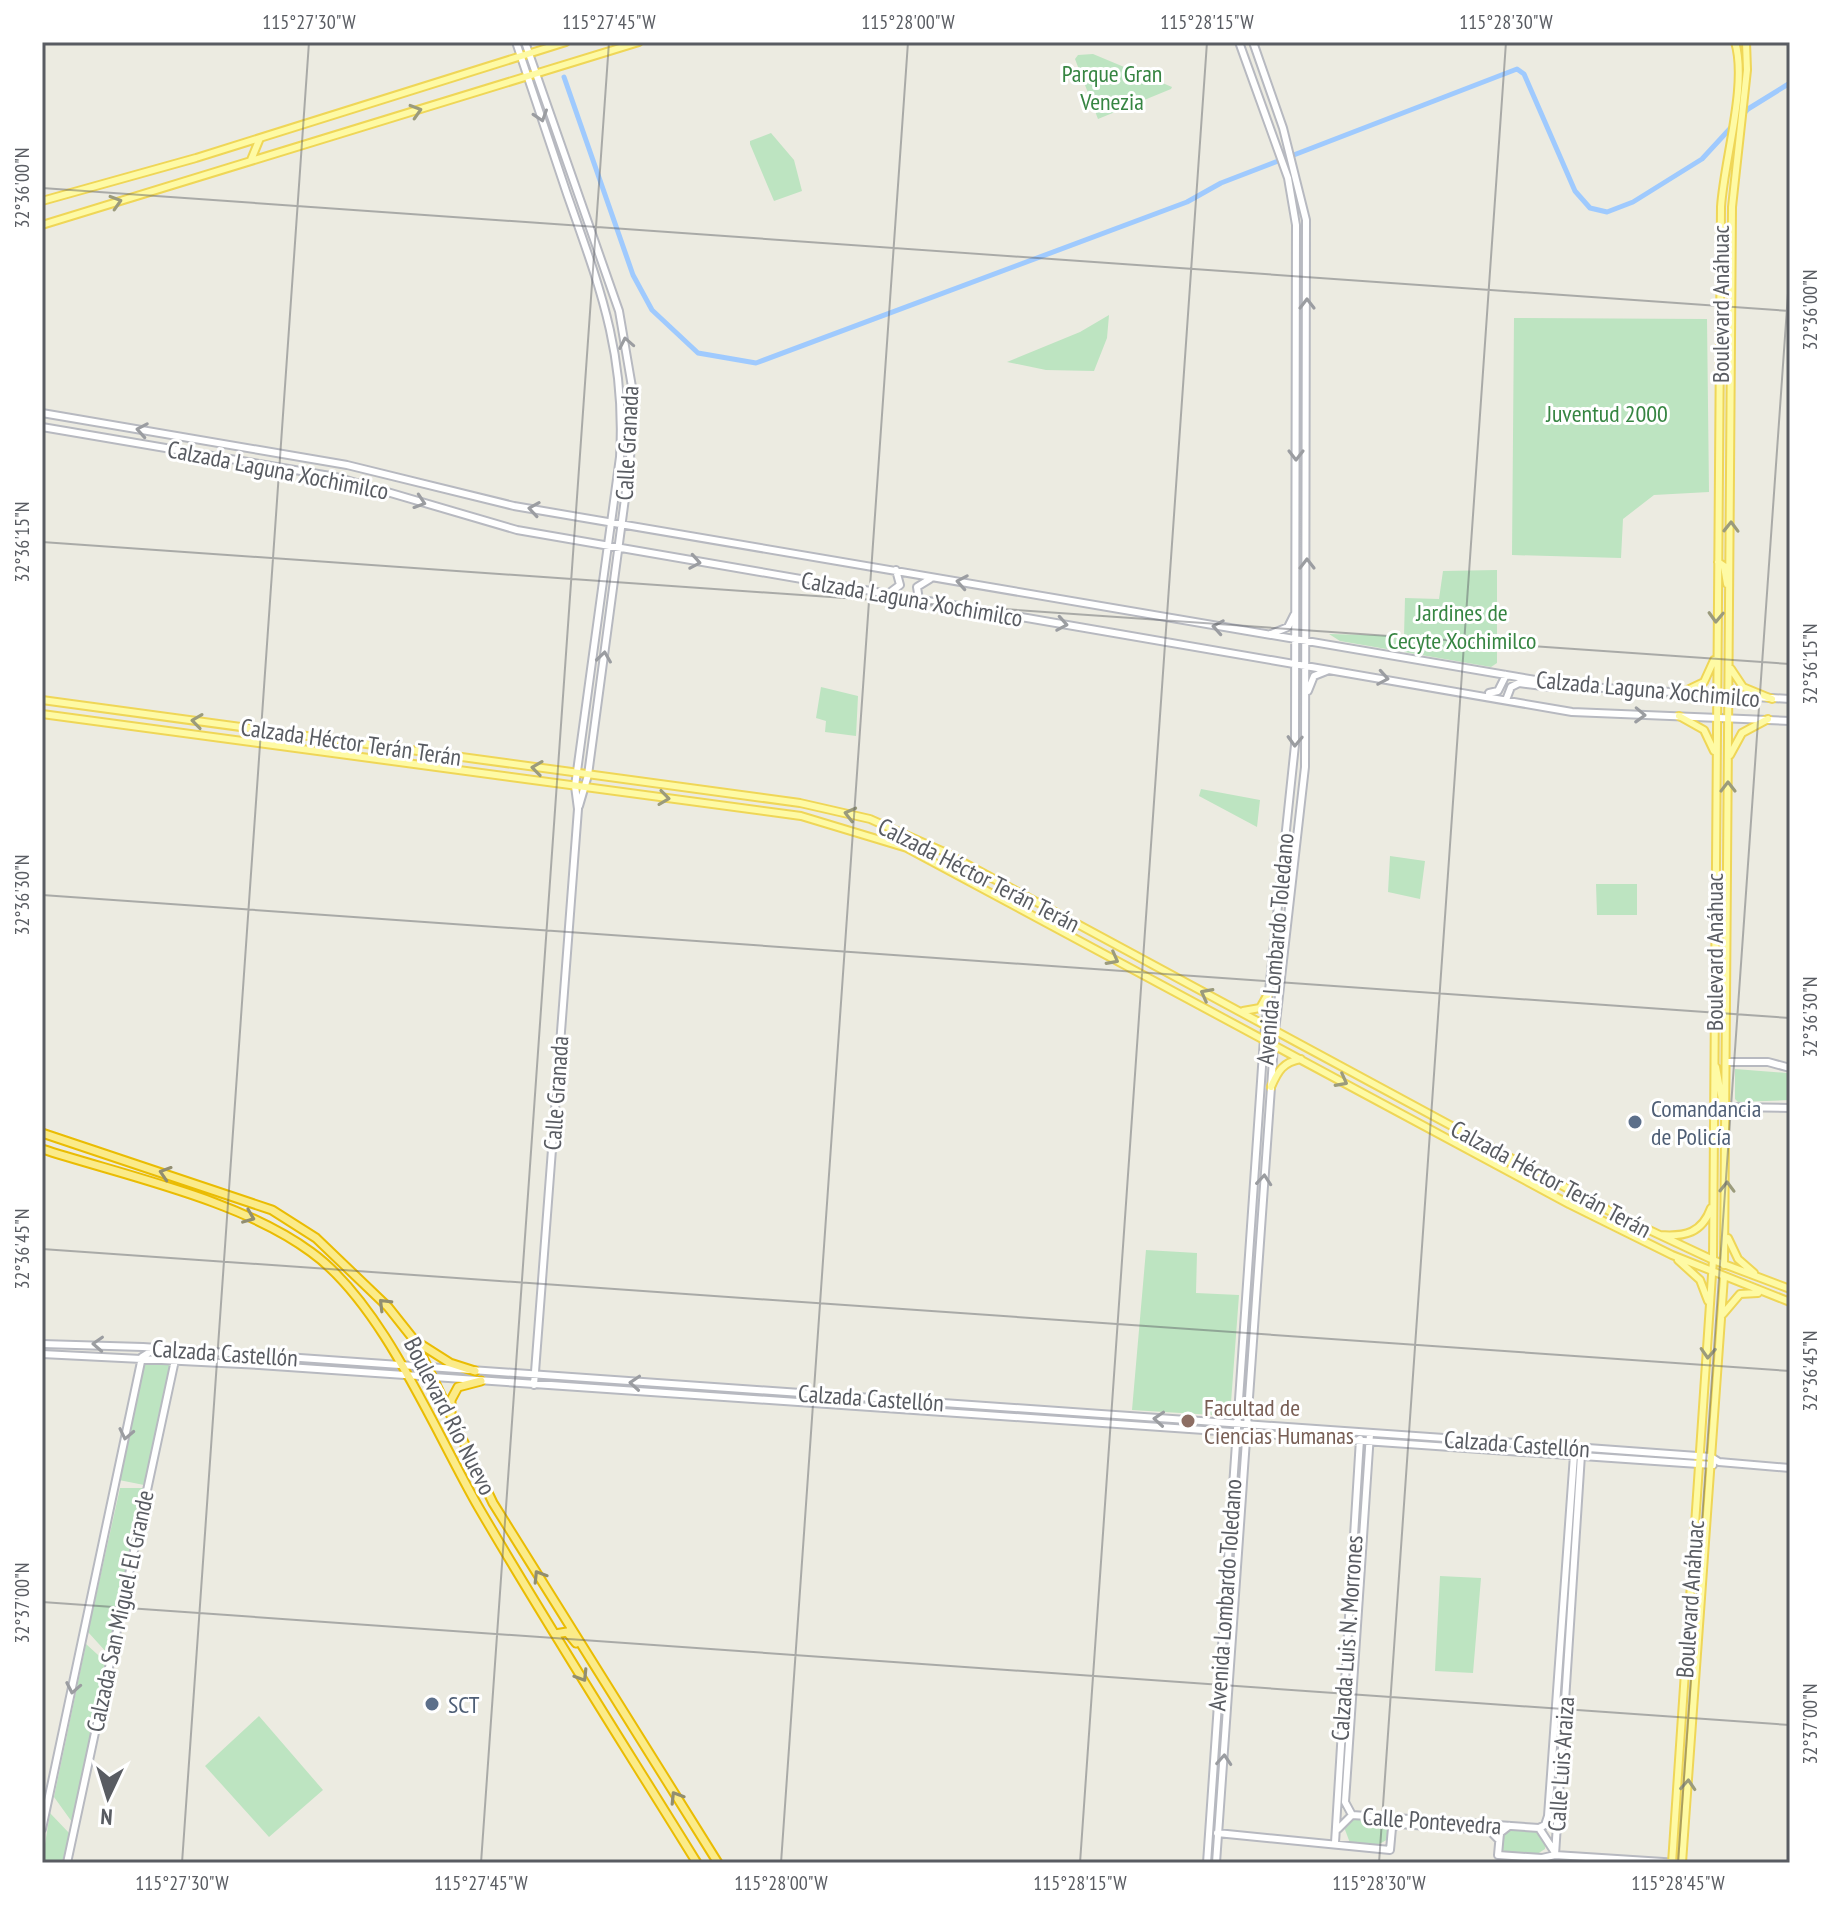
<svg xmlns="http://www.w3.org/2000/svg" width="1832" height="1905" font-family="'PT Sans Narrow',sans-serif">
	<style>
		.green { fill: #bde4c1 }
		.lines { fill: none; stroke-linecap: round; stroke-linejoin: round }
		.canal { stroke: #9fcafe; stroke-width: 5 }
		.secondary-casing { stroke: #b7b9c0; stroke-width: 10 }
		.primary-casing { stroke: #efd657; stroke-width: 10 }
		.highway-casing { stroke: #eabc03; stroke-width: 11 }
		.secondary { stroke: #fff; stroke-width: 6 }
		.primary { stroke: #fefaa4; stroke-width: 6 }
		.highway { stroke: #fbeb89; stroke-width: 7 }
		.oneway { stroke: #9b9b7c }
		.oneway2 { stroke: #9b9da1 }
		.oneway3 { stroke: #928e70 }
		.ticks { fill: none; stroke: #595c62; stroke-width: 2; stroke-opacity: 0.45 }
		.service-dot { fill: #5c6f8a; stroke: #fff; stroke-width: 3 }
		.education-dot { fill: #8d6e63; stroke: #fff; stroke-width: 3 }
		.labels { text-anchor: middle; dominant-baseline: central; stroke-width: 6; stroke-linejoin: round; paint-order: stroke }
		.park-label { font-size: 24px; fill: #368542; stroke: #fff }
		.street-label { font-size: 24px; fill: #595c62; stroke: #fff }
		.service-label { font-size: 24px; fill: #4e5e75; stroke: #fff; text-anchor: start }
		.education-label { font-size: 24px; fill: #785e54; stroke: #fff; text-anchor: start }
		.neatline { fill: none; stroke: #595c62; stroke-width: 3 }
		.ticks-label { font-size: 20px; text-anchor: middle; fill: #595c62 }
	</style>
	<rect width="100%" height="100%" fill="#ecebe1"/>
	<path class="green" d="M1093 54 1172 87 1171 89 1098 119 1075 59 1078 55Z
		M771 133 794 160 802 191 774 201 750 144V141Z
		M1109 315 1107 338 1094 371 1046 370 1007 362 1080 332Z
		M1514 318 1707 319 1709 492 1654 495 1623 519 1621 558 1512 555Z
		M1497 570V663L1491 667 1340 641 1329 634 1404 636 1405 598 1439 599 1443 571Z
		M821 687 858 696 856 736 825 732 826 721 816 718Z
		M1201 789 1260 800 1257 827 1199 796Z
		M1390 856 1425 861 1420 899 1388 892Z
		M1596 884H1637V915H1597Z
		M1735 1069 1787 1073 1790 1100 1738 1102 1735 1099Z
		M1146 1250 1197 1253 1196 1293 1239 1295 1230 1416 1132 1410Z
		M144 1362 170 1364 144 1485 119 1480Z
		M120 1488H146L108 1654 88 1632Z
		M1440 1576 1481 1578 1473 1673 1435 1671Z
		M86 1644 108 1664 72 1822 54 1797Z
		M259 1716 323 1790 269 1837 205 1766Z
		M50 1813 70 1834 64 1863H42Z
		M1352 1817 1384 1820 1389 1827 1390 1838 1374 1847 1350 1843 1344 1827Z
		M1511 1828 1538 1830 1546 1840 1545 1849 1534 1856 1505 1853 1501 1847 1502 1833Z"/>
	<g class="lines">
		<path class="canal" d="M564 77 633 275 652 310 698 353 756 363 1187 202 1221 183 1517 69 1524 74 1575 191 1590 208 1607 212 1633 202 1702 159 1748 109 1790 83"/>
		<g class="secondary-casing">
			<path id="secondary" d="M516 42C533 92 550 143 567 194 600 288 626 354 620 457L575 786 578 809 534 1385
				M525 42 619 311 632 387 630 461 588 775 579 806
				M42 413 347 465 514 506 1571 686 1790 699
				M42 427 336 477 517 530 1572 712 1790 721
				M888 594 900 585 896 570
				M919 600 917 587 930 579
				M1271 634 1288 627 1294 615
				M1308 691 1314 676 1329 670
				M1489 693 1498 691 1506 675
				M1506 700 1511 687 1519 683 1551 687
				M1727 1062H1768L1790 1068
				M1728 1107 1790 1108
				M42 1344 143 1347 1574 1447 1711 1457 1719 1462 1790 1468
				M42 1354 259 1365 1713 1465
				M1352 1815 1345 1802 1370 1434
				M1509 1826 1500 1833 1498 1855 1542 1858 1555 1855 1679 1863
				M1392 1828 1399 1824 1489 1830 1498 1839
				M1539 1828 1545 1825 1548 1816 1574 1455
				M1539 1828 1554 1851
				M42 1829 142 1357 150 1352H162
				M1338 1829 1352 1815 1539 1828
				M1217 1833 1390 1850 1392 1828 1385 1817
				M1335 1843 1360 1439
				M1555 1855 1581 1455
				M67 1863 175 1360
				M1207 1863 1264 1038 1295 745 1296 225 1288 178 1239 42
				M1216 1863 1275 1031 1305 767 1306 220 1283 128 1253 42"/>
		</g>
		<g class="primary-casing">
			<path id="primary" d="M251 160 260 138
				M42 201 196 158 566 42
				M42 225 639 42
				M1718 562 1724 566 1727 584
				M1731 669 1743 687 1772 699
				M1679 694 1704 682 1714 660
				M42 700 800 803 870 819 942 851 1613 1213 1713 1260 1790 1289
				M42 714 801 816 907 848 1569 1204 1672 1255 1790 1302
				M1679 716 1704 730 1714 751
				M1730 755 1742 733 1768 719
				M1243 1011 1260 1008 1269 992
				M1716 1067 1722 1100 1727 1105
				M1271 1087C1278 1071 1283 1062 1301 1059
				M1468 1149 1474 1145 1514 1164
				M1660 1235C1685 1237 1702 1233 1711 1208
				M1728 1238 1738 1259 1754 1273
				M1678 1260 1700 1280 1708 1301
				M1724 1265 1732 207 1747 70 1746 42
				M1723 1314 1740 1294 1758 1293
				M1672 1863 1713 1260 1721 207C1724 160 1748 84 1735 42
				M1682 1863 1724 1277"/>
		</g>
		<g class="highway-casing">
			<path id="highway" d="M42 1133 272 1210 316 1238 388 1307 415 1341 493 1503 718 1863
				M42 1149C126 1176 241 1200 311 1252 383 1304 434 1430 479 1508 549 1628 624 1745 697 1863
				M417 1342 450 1363 475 1371
				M451 1414V1400L458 1387 481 1381
				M555 1634 567 1632 576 1643"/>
		</g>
		<use href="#secondary" class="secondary"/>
		<use href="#primary" class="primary"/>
		<use href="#highway" class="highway"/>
	</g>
	<defs><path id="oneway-chevron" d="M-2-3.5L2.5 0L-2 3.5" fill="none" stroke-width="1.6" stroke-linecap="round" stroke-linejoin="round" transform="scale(2)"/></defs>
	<g class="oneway">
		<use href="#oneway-chevron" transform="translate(416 111) rotate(-17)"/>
		<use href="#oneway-chevron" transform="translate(116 202) rotate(-17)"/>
		<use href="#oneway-chevron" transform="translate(1731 527) rotate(-89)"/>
		<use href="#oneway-chevron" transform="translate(1716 617) rotate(92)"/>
		<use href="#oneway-chevron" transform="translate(197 721) rotate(-172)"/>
		<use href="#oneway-chevron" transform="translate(537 768) rotate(-172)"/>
		<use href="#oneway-chevron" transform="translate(1728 787) rotate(-90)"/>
		<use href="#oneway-chevron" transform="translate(664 798) rotate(8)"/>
		<use href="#oneway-chevron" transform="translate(850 814) rotate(-166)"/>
		<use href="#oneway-chevron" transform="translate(1113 959) rotate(28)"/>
		<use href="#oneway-chevron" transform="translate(1206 994) rotate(-152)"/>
		<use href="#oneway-chevron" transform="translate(1342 1081) rotate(28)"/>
		<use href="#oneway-chevron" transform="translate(1727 1187) rotate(-89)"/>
		<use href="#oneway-chevron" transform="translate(1708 1353) rotate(93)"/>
		<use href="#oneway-chevron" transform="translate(1688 1785) rotate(-86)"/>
	</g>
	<g class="oneway2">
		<use href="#oneway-chevron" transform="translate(541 116) rotate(72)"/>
		<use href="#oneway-chevron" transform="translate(1307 304) rotate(-90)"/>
		<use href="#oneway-chevron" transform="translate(626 343) rotate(-101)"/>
		<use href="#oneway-chevron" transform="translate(142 430) rotate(-170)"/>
		<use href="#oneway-chevron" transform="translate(1296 455) rotate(90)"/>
		<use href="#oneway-chevron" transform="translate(420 502) rotate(18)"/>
		<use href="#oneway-chevron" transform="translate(534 509) rotate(-171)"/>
		<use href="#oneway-chevron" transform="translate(695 562) rotate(10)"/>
		<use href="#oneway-chevron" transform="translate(1307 564) rotate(-90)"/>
		<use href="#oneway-chevron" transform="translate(962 582) rotate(-170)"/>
		<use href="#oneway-chevron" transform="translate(1062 624) rotate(10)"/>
		<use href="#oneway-chevron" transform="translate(1218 627) rotate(-170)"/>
		<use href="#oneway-chevron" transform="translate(604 657) rotate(-82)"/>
		<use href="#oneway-chevron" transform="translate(1383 678) rotate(10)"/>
		<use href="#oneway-chevron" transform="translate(1640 715) rotate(2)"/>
		<use href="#oneway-chevron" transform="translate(1295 741) rotate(92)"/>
		<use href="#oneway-chevron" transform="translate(1264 1180) rotate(-85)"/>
		<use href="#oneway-chevron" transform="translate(98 1344) rotate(-177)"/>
		<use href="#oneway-chevron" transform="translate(635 1383) rotate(-176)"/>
		<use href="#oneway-chevron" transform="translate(1159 1419) rotate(-176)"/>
		<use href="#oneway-chevron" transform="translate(126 1434) rotate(102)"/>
		<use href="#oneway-chevron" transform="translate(73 1688) rotate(101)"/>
		<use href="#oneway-chevron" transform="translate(1224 1760) rotate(-86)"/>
	</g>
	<g class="oneway3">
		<use href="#oneway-chevron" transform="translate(165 1173) rotate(-162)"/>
		<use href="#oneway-chevron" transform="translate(249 1217) rotate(22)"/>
		<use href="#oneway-chevron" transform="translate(384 1304) rotate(-135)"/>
		<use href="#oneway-chevron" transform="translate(539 1576) rotate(-122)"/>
		<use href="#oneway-chevron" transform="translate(582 1676) rotate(58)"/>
		<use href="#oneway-chevron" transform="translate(676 1797) rotate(-122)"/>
	</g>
	<path class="ticks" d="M42 188 1790 311M42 542 1790 664M42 895 1790 1018M42 1249 1790 1371M42 1602 1790 1725M182 1863 309 42M481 1863 609 42M781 1863 908 42M1080 1863 1207 42M1379 1863 1506 42M1678 1863 1790 265"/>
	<g class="service-dot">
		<circle cx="1635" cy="1122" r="8"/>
		<circle cx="432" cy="1704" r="8"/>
	</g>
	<circle class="education-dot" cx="1188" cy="1421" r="8"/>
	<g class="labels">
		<g class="park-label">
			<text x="1112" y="73">Parque Gran<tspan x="1112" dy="28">Venezia</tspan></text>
			<text x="1607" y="413">Juventud 2000</text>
			<text x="1462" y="612">Jardines de<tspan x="1462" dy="28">Cecyte Xochimilco</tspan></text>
		</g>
		<g class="street-label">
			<text transform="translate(1720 304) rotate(-90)">Boulevard Anáhuac</text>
			<text transform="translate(627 443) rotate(-87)">Calle Granada</text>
			<text transform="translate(278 470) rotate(11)">Calzada Laguna Xochimilco</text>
			<text transform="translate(912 599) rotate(10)">Calzada Laguna Xochimilco</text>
			<text transform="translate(1648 689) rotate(5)">Calzada Laguna Xochimilco</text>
			<text transform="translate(351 742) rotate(8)">Calzada Héctor Terán Terán</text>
			<text transform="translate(979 875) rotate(27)">Calzada Héctor Terán Terán</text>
			<text transform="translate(1275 949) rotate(-85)">Avenida Lombardo Toledano</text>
			<text transform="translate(1714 952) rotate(-90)">Boulevard Anáhuac</text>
			<text transform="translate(556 1093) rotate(-86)">Calle Granada</text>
			<text transform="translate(1551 1179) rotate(28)">Calzada Héctor Terán Terán</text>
			<text transform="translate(225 1353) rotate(4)">Calzada Castellón</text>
			<text transform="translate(871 1398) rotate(4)">Calzada Castellón</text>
			<text transform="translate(450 1416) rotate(63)">Boulevard Río Nuevo</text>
			<text transform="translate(1517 1444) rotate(4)">Calzada Castellón</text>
			<text transform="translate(1225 1595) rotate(-86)">Avenida Lombardo Toledano</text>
			<text transform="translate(1690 1599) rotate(-86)">Boulevard Anáhuac</text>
			<text transform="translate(120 1611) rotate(-78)">Calzada San Miguel El Grande</text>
			<text transform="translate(1347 1638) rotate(-86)">Calzada Luis N. Morrones</text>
			<text transform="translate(1561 1764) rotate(-86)">Calle Luis Araiza</text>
			<text transform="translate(1432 1821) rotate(4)">Calle Pontevedra</text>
		</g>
		<g class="service-label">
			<text x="1651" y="1108">Comandancia<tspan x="1651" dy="28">de Policía</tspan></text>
			<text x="448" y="1704">SCT</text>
		</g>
		<g class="education-label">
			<text x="1204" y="1407">Facultad de<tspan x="1204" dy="28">Ciencias Humanas</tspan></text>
		</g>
	</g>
	<rect width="1832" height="1905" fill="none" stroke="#ffffff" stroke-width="88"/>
	<g transform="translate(108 1797) rotate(184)" stroke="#ffffff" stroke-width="6" paint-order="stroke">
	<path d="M0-6L14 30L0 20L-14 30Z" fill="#595c62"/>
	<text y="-12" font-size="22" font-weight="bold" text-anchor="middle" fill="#595c62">N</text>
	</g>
	<rect x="44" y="44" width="1744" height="1817" class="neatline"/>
	<g class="ticks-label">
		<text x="309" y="29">115°27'30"W</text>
		<text x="609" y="29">115°27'45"W</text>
		<text x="908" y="29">115°28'00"W</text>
		<text x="1207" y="29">115°28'15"W</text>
		<text x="1506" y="29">115°28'30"W</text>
		<text transform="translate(22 188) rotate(-90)" y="7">32°36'00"N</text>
		<text transform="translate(1810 310) rotate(-90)" y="7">32°36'00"N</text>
		<text transform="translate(22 542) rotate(-90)" y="7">32°36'15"N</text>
		<text transform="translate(1810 664) rotate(-90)" y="7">32°36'15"N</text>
		<text transform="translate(22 895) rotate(-90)" y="7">32°36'30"N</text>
		<text transform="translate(1810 1017) rotate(-90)" y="7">32°36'30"N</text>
		<text transform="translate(22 1249) rotate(-90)" y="7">32°36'45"N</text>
		<text transform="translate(1810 1371) rotate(-90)" y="7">32°36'45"N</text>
		<text transform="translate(22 1603) rotate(-90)" y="7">32°37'00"N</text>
		<text transform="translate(1810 1724) rotate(-90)" y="7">32°37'00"N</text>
		<text x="182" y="1890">115°27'30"W</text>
		<text x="481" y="1890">115°27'45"W</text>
		<text x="781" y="1890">115°28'00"W</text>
		<text x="1080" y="1890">115°28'15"W</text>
		<text x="1379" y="1890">115°28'30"W</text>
		<text x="1678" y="1890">115°28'45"W</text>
	</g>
</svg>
